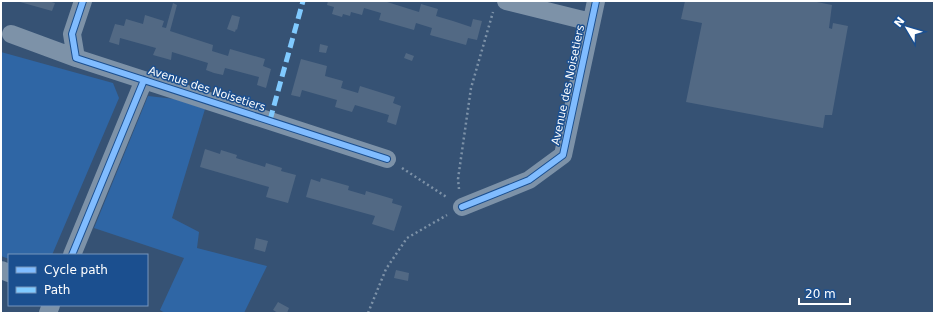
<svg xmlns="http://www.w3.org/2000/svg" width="935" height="314" font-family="'DejaVu Sans',sans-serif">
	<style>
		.green { fill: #2f66a5 }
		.building { fill: #526984 }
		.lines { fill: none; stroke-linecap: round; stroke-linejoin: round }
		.path { stroke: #7d92a8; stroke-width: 2.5; stroke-dasharray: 2 3; stroke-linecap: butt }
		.minor { stroke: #7d92a8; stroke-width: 18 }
		.quiet { stroke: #80caff; stroke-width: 5; stroke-dasharray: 10 5; stroke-linecap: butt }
		.cycleway-casing { stroke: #1b4f8f; stroke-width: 8 }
		.cycleway { stroke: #80bcff; stroke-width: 6 }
		.labels { text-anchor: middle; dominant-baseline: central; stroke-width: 3; stroke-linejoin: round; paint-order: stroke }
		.street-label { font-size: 11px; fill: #fff; stroke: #1b4f8f }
	</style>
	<rect width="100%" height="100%" fill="#365274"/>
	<path class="green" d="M1 52 113 83 119 98 52 255H9V259L1 256Z
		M148 96 175 99 205 109 172 218 199 232 197 248 267 266 244 313H165L160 310 184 258 94 228Z"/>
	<path class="building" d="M20 1H48L55 3 52 11 20 2Z
		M328 1H384L419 12 421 4 438 9 436 16 453 21 471 27 473 19 482 21 477 40 468 38 466 45 430 35 432 28 416 23 414 30 379 20 381 13 364 8 362 15 351 12 350 16 343 14 342 17 332 14 334 7 327 5Z
		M685 1H812L832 5 829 28 832 29 833 23 848 26 832 115H825L823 128 686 102 702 23 681 19Z
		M173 3 177 5 170 31 213 45 212 51 228 56 230 49 265 59 263 66 271 69 266 88 257 85 259 77 225 68 223 75 214 73 206 70 208 63 172 52 171 60 153 55 156 48 120 38 119 45 109 42 115 24 124 26 126 19 143 24 145 15 164 21 162 27 166 28Z
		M232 15 240 17 237 30 236 29 235 32 227 29Z
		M320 44 328 46 326 53 319 52Z
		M406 53 414 56 412 61 404 58Z
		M301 59 327 66 325 76 343 81 341 88 358 93 360 86 395 97 393 103 401 106 396 125 387 122 389 115 355 105 352 112 335 107 337 100 302 90 300 97 291 95Z
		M205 149 220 154 221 150 237 155 236 158 265 167 266 163 282 168 281 171 296 175 288 203 266 197 269 187 200 167Z
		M321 178 349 186 348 190 365 195 366 191 393 199 392 203 402 206 394 231 372 224 375 216 306 197 311 179 320 182Z
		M256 238 268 241 265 252 254 249Z
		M396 270 409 273 408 281 394 278Z
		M278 302 289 308 287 313H278L273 310Z"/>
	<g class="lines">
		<path class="path" d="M402 168 448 198
			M459 189 458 179 471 88 493 12
			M368 313 386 269 407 238 447 215"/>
		<path class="minor" d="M83 1 72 34 76 58 387 159
			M506 1 591 22
			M11 34 76 58
			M462 207 529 180 563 155 596 1
			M72 255 144 80
			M1 270 9 273
			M48 313 51 305"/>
		<path class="quiet" d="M270 120 303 1"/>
		<g class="cycleway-casing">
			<path id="cycleway" d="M83 1 72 34 76 58 387 159
				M462 207 529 180 563 155 596 1
				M72 255 144 80"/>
		</g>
		<use href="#cycleway" class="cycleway"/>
	</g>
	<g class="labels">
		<g class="street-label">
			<text transform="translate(568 85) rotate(-78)">Avenue des Noisetiers</text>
			<text transform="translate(207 89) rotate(18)">Avenue des Noisetiers</text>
		</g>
	</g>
	<rect width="935" height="314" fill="none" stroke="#ffffff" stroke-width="4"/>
	<rect x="8" y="254" width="140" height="52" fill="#1b4f8f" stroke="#7695bc"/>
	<rect x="16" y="267" width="20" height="6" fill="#80bcff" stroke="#7695bc"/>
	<text x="44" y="274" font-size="12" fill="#ffffff">Cycle path</text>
	<rect x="16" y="287" width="20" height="6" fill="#80caff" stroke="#7695bc"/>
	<text x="44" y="294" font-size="12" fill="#ffffff">Path</text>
	<g transform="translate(907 28) rotate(308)" stroke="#1b4f8f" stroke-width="3" paint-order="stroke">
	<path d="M0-3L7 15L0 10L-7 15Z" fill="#ffffff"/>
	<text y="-6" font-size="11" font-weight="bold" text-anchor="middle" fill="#ffffff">N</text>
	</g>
	<path d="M799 298v6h51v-6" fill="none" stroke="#ffffff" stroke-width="2"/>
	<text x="805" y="298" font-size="12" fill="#ffffff" stroke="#1b4f8f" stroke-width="3" paint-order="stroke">20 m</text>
</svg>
